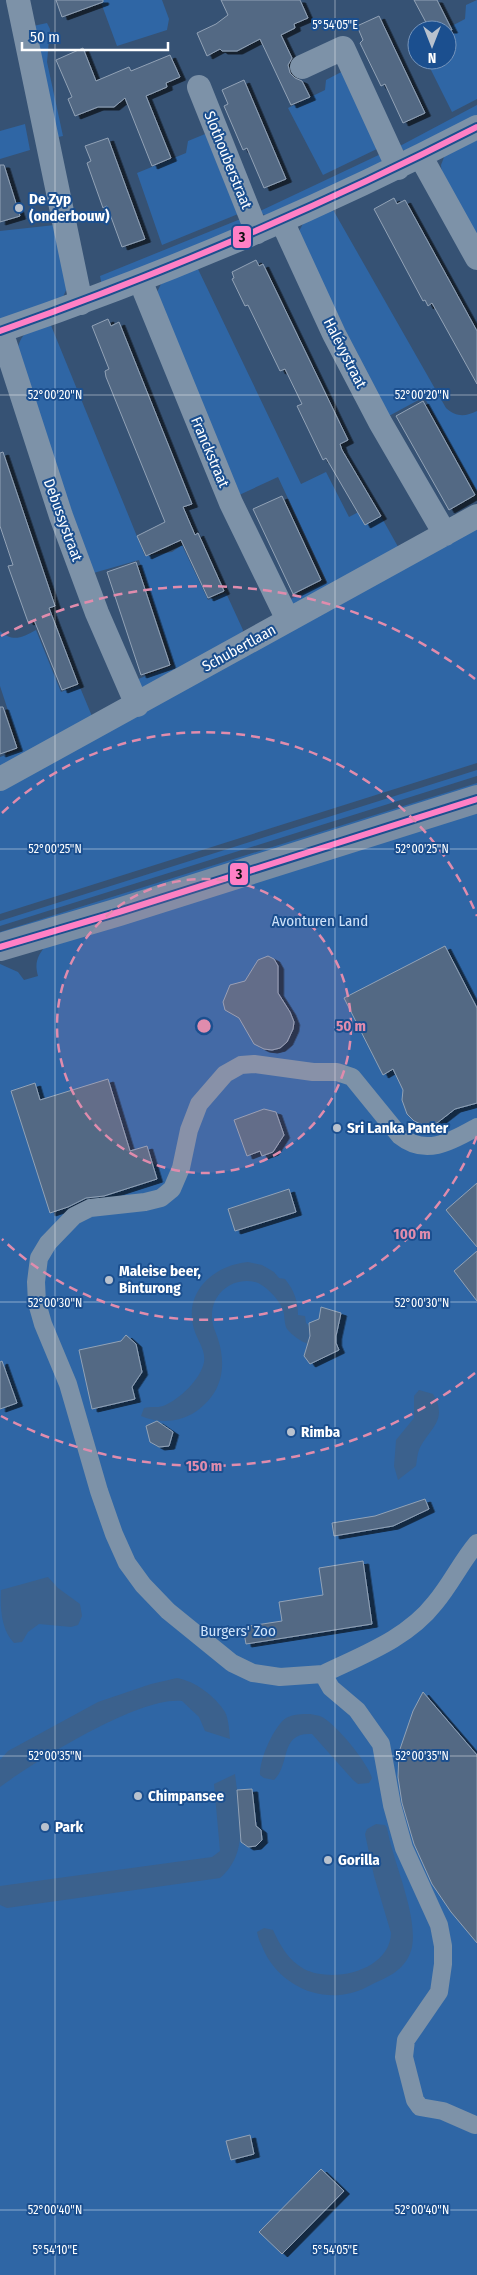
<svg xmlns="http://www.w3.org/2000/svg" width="477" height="2275" font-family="'Fira Sans Condensed',sans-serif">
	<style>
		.green { fill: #2f66a5 }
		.water { fill: #3b618d }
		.building { fill: #526984; stroke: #92a2b6; filter: url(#shadow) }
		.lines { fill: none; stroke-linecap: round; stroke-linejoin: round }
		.pedestrian { stroke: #7d92a8; stroke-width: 18 }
		.minor { stroke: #7d92a8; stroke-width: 24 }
		.secondary { stroke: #798da4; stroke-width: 28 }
		.bus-1-casing { stroke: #1b4f8f; stroke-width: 10 }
		.bus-1 { stroke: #ff80c5; stroke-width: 6 }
		.ticks { fill: none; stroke: #fff; stroke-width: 1; stroke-opacity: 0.45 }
		.ring { fill: none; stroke: #e08cad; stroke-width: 2.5; stroke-dasharray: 9 6 }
		.poi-dot { fill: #b9c2ce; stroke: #1b4f8f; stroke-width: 2 }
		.labels { text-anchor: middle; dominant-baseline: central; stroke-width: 4; stroke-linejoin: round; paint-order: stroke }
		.street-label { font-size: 15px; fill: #fff; stroke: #1b4f8f }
		.poi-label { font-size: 15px; font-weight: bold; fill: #fff; stroke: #1b4f8f; text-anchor: start }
		.park-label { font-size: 15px; fill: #cfe3fa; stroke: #1b4f8f }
		.ticks-label { font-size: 12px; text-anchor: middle; fill: #fff; stroke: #1b4f8f; stroke-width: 4; stroke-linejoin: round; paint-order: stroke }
		.centre { fill: #e08cad; stroke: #1b4f8f; stroke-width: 2.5 }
		.ring-label { font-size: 15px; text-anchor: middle; font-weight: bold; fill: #e08cad; stroke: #1b4f8f; stroke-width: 4; stroke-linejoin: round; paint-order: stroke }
		.line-badge { stroke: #1b4f8f; stroke-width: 2 }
		.pale-badge-label { font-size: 14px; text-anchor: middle; font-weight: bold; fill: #111 }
	</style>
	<defs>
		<filter id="shadow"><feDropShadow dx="5.5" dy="3" stdDeviation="0" flood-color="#0009"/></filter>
	</defs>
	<rect width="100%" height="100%" fill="#365274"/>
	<path class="green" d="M100 0H162L169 19 167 30 117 46Z
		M477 0V99L452 112 426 60H447V30H444L465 19 466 5Z
		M47 23 50 29 47 62 63 136 58 137 33 26Z
		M347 69 383 146 323 175 288 108 325 90 326 80Z
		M477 105V122L407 152 398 147Z
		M25 124 30 150 0 159V131Z
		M210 132 243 212 162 245 137 173 186 153 188 141Z
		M477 136V241L442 175 441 165 446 152Z
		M385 152 381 163 267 216 258 212Z
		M332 208 446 408C456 417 465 417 477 411V491L424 397 387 417 298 233 305 220Z
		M243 218 239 228 102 286 100 276Z
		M55 225 67 288 63 297 0 321V231Z
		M197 267 301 484 326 472 349 517 374 504 401 552 292 611 286 601 327 582 278 477 237 496 156 294 161 284Z
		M50 323 145 556 172 552 182 545 208 600 226 593 243 630 242 634 144 694 133 681 174 665 139 560 90 574 17 351C22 329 31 330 50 323Z
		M477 524V763L0 914V787Z
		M36 630 61 692 79 685 94 721 0 772V757L21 750 0 686V631C13 643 23 637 36 630Z
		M477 770V776L0 926V921Z
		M477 783V789L0 937V932Z
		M477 808V2275H0V964L18 972 24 980 38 976C34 962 38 955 47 944Z"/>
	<path class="water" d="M248 1262 262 1265 274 1272 279 1278 285 1279C294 1290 298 1301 298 1315L305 1316 306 1323 310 1327 308 1344C300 1341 293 1336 287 1329 284 1324 285 1316 283 1310 280 1300 264 1284 255 1282 232 1277 211 1294 212 1317 212 1326 216 1332 218 1339 228 1370 220 1397 192 1414 176 1423 158 1423 141 1416L144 1408C150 1406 157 1408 163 1406 179 1400 201 1379 204 1362 206 1350 197 1340 194 1329 183 1292 214 1265 248 1262Z
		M419 1390 433 1394C449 1421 429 1428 419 1450 417 1455 417 1461 416 1466L398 1480 394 1466 396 1440 414 1418V1396Z
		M48 1577 58 1588 80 1604 82 1616 78 1625 71 1627 39 1624 28 1632 22 1642 14 1643C1 1630 0 1607 1 1590Z
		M177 1678C195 1681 215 1696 225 1712 229 1720 229 1730 230 1739L205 1731 199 1717 182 1701C139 1696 36 1761 0 1787V1760L8 1751 98 1702 151 1684Z
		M310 1714C314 1715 318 1715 322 1717 336 1724 368 1763 372 1778L369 1783 358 1784 353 1780 312 1734C279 1732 291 1764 274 1780L264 1778 260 1775C259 1760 274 1726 286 1718 293 1714 302 1714 310 1714Z
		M235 1774C239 1809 251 1852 220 1878L7 1908 0 1905V1886L212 1857 220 1851 214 1784Z
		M376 1824 385 1825 387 1828C393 1862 418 1914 412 1947 408 1965 395 1974 379 1981 370 1985 361 1991 351 1993 317 2002 281 1984 265 1953 262 1946 258 1939 257 1932L264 1928 273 1930C280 1945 288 1960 304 1969 334 1984 390 1970 391 1933L374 1876 365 1834 367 1829Z"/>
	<path class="building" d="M56 0H103V2L62 17Z
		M221 0H300L308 18 294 24 295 28 281 35 292 58 288 65 290 73 295 78 302 81 310 97 291 105 260 39 237 51H222L220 49 207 56 197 33 216 24 228 15Z
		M414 0H437L452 30H430Z
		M379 16 425 113 403 123 385 84 381 86 360 43 363 40 357 26Z
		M83 48 96 81 129 67 131 71 170 55 180 77 166 83 167 87 146 96 171 158 152 166 125 98 114 107H98L75 116 68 99 72 97 56 60Z
		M244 80 286 179 264 188 247 148 243 150 224 106 228 104 222 90Z
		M108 138 145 239 122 247 107 206 103 208 87 163 91 161 85 146Z
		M0 165H4L20 216 0 222Z
		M394 198 397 204 405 200 477 331V384L432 303 428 306 425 300 423 301 374 209Z
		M256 260 259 266 263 264 348 440 340 444 342 450 381 516 365 525 326 458 323 460 297 406 302 404 285 369 280 371 248 305 245 306 232 279 234 278 232 272Z
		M108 319 111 326 119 322 192 504 183 507 195 535 198 533 224 591 208 598 181 540 146 556 137 536 165 522 106 377 105 371 109 369 92 326Z
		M423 401 475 495 449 510 396 416Z
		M3 452 55 606 49 608 78 684 62 690 34 620 28 622 8 566 13 565 0 526V453Z
		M282 496 321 580 293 594 253 509Z
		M136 562 170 665 141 675 107 572Z
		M0 707H3L17 748 0 754Z
		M445 946 477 1008V1103L455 1109 437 1123 423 1125 414 1121 407 1114 402 1100 403 1090 393 1069 383 1075 344 998Z
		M268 956 274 959 278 966V993L290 1012 294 1022 293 1029 287 1042 280 1048 272 1050 264 1049 254 1044 239 1018 225 1010 223 1002 230 985 245 981 258 960Z
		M108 1079 130 1151 147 1146 157 1179 104 1196 86 1198 68 1207 50 1213 11 1091 35 1083 40 1100Z
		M264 1109 276 1112 284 1135 273 1152 262 1156 260 1151 247 1156 234 1120Z
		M477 1183V1247L446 1210Z
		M289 1189 296 1212 235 1231 228 1209Z
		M477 1251V1301L454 1271Z
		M321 1307 341 1313 336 1336V1343L339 1350 310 1364 304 1356 310 1336 309 1323 319 1319Z
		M126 1335 136 1344 142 1372 132 1387 135 1399 92 1409 79 1350 121 1341Z
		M2 1361 17 1403 0 1409V1362Z
		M157 1421 173 1432 169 1446 159 1447 150 1442 146 1426Z
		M425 1499 429 1509 393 1526 334 1536 332 1523 375 1516Z
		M363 1561 372 1624 246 1644 243 1627 282 1621 279 1602 323 1595 319 1568Z
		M423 1692 477 1755V1943L451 1912 432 1884 414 1844 402 1803 398 1777 399 1752 413 1711Z
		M252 1789 256 1826 261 1830 262 1840 256 1846 248 1847 241 1842 237 1790Z
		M250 2135 254 2154 231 2160 226 2141Z
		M321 2169 344 2191 282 2254 259 2232Z"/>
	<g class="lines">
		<path class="pedestrian" d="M323 1674C362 1655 407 1639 435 1603 451 1584 461 1562 477 1543
			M475 2125 443 2111 420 2107 415 2100 404 2057 406 2040 439 1992 443 1964V1946L439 1925 404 1848 392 1805 381 1744 357 1710 331 1688 323 1674 280 1677 253 1673 232 1663 168 1611 143 1585 127 1563 114 1534 99 1491 68 1384 43 1324 37 1303 36 1282 39 1258 48 1243 74 1216 90 1208 145 1202 161 1198 172 1189 181 1168 189 1130 199 1104 225 1074 241 1065 254 1064 313 1072H337L352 1077 400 1136C426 1157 452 1141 477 1127"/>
		<path class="minor" d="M18 0 81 303
			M302 67 343 48 398 168
			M199 87 257 232
			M421 157 477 258
			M282 221 334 334 380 422 445 534
			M140 280 231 503 288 620
			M0 331C164 275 323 207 477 127
			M1 331 61 516 97 613 137 705
			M0 779 477 516"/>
		<path class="secondary" d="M0 947 119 912 477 799"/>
		<g class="bus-1-casing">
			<path id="bus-1" d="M0 331C164 273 322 206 477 127
				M0 947 119 912 477 799"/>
		</g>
		<use href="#bus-1" class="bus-1"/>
	</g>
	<path class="ticks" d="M55 0V2275M335 0V2275M0 395H477M0 849H477M0 1302H477M0 1756H477M0 2210H477"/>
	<circle cx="204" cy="1026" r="147" fill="#e08cad" fill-opacity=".12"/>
	<g class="ring">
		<circle cx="204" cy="1026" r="147"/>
		<path d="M477 1136A294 294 0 0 1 2 1239M2 813A294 294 0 0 1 477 916"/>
		<path d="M475 1373A440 440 0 0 1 1 1416M1 636A440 440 0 0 1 475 679"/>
	</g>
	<g class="poi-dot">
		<circle cx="19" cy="208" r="5"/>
		<circle cx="337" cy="1128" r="5"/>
		<circle cx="109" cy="1280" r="5"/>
		<circle cx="291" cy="1432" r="5"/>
		<circle cx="138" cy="1796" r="5"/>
		<circle cx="45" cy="1827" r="5"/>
		<circle cx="328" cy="1860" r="5"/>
	</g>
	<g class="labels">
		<g class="street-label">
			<text transform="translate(228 160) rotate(68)">Slothouberstraat</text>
			<text transform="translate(345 353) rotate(63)">Halévystraat</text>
			<text transform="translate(210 452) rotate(67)">Franckstraat</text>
			<text transform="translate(63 520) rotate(70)">Debussystraat</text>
			<text transform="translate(239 648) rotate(-29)">Schubertlaan</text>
		</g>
		<g class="poi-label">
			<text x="29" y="199">De Zyp<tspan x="29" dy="17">(onderbouw)</tspan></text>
			<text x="347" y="1128">Sri Lanka Panter</text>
			<text x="119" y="1271">Maleise beer,<tspan x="119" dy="17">Binturong</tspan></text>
			<text x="301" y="1432">Rimba</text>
			<text x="148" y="1796">Chimpansee</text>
			<text x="55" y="1827">Park</text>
			<text x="338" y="1860">Gorilla</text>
		</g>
		<g class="park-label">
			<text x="320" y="921">Avonturen Land</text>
			<text x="238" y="1631">Burgers' Zoo</text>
		</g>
	</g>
	<g class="ticks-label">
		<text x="335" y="29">5°54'05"E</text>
		<text x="55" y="399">52°00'20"N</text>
		<text x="422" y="399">52°00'20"N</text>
		<text x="55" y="853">52°00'25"N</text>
		<text x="422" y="853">52°00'25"N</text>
		<text x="422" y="1307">52°00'30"N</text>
		<text x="55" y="1307">52°00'30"N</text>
		<text x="422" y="1760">52°00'35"N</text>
		<text x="55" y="1760">52°00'35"N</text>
		<text x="422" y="2214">52°00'40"N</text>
		<text x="55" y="2214">52°00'40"N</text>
		<text x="55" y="2254">5°54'10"E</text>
		<text x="335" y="2254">5°54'05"E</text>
	</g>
	<circle cx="204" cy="1026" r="8" class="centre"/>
	<g class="ring-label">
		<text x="351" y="1031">50 m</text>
		<text x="412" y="1239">100 m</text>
		<text x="204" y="1471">150 m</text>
	</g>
	<g class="line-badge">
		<rect x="232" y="225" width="20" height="24" rx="5" fill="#ff80c5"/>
		<rect x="229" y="862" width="20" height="24" rx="5" fill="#ff80c5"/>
	</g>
	<g class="pale-badge-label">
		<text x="242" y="242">3</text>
		<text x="239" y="879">3</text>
	</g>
	<g transform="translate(432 45) rotate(180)"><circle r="24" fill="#1b4f8f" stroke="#7695bc"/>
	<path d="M0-4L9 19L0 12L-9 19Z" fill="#b9c2ce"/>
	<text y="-8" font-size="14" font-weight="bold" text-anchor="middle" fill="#ffffff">N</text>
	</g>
	<path d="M22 42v8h146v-8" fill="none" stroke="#ffffff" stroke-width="2.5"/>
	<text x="30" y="42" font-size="15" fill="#ffffff" stroke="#1b4f8f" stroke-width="4" paint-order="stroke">50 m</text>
</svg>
